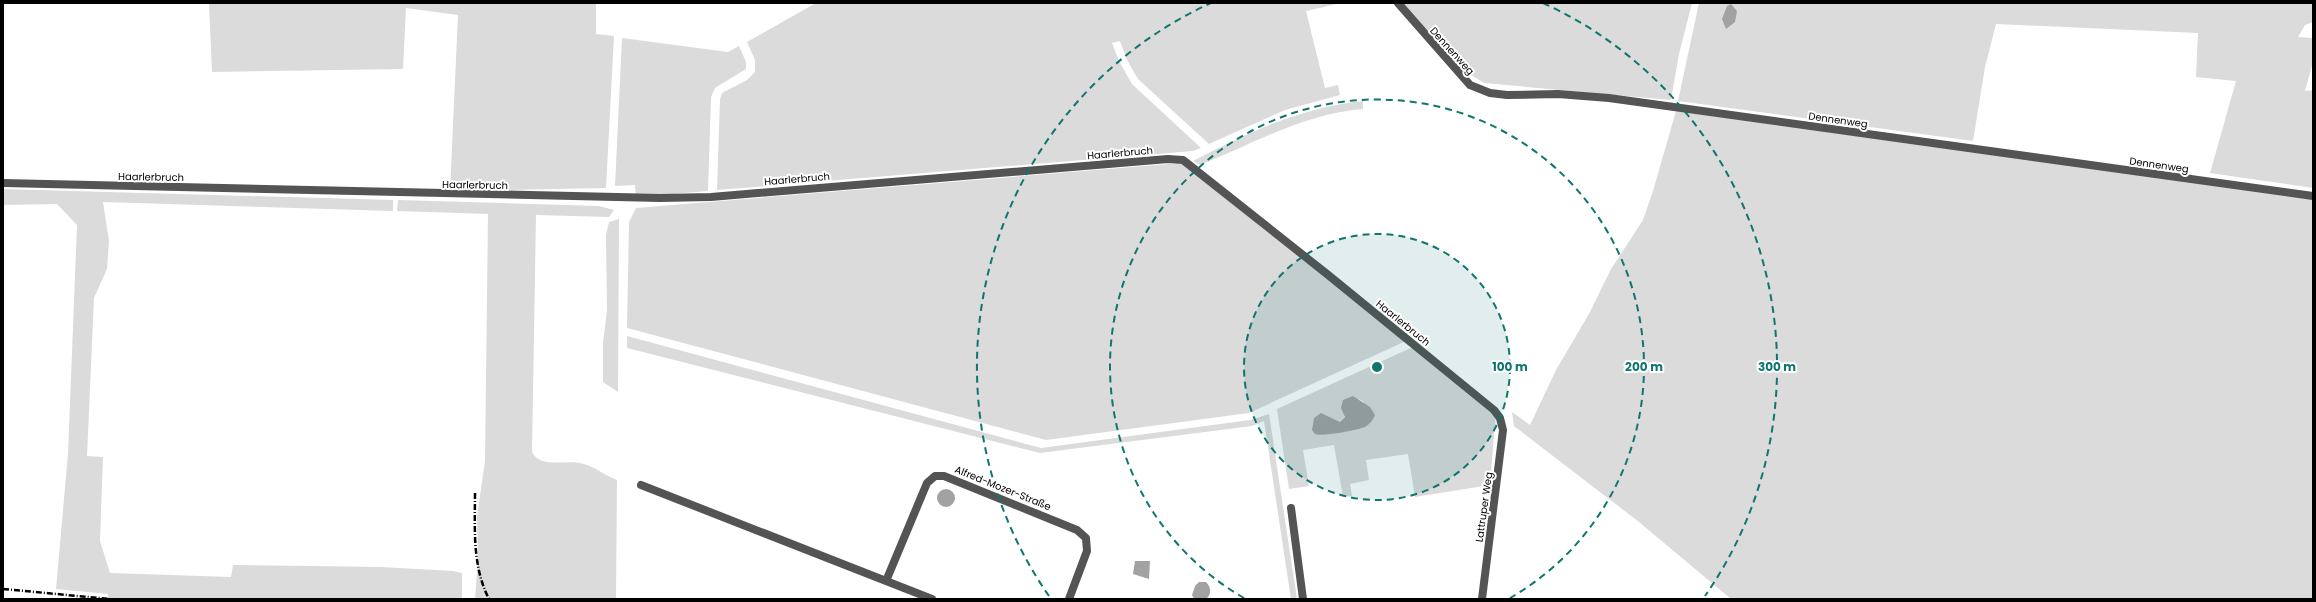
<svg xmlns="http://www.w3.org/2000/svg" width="2316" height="602" font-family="Poppins,sans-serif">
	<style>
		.green { fill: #dbdbdb; fill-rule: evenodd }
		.water { fill: #a2a2a2 }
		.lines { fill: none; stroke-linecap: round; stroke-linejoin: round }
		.street { stroke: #545454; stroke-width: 8 }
		.rail { stroke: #000; stroke-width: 2.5; stroke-dasharray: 6 2 1 2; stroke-linecap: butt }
		.ring { fill: none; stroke: #0f766e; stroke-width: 2; stroke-dasharray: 7 5 }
		.labels { text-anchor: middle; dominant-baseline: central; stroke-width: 4; stroke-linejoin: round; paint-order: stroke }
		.street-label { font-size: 10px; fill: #000; stroke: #fff }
		.centre { fill: #0f766e; stroke: #fff; stroke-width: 2 }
		.ring-label { font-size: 12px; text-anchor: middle; font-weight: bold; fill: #0f766e; stroke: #fff; stroke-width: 4; stroke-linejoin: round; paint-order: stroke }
	</style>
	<rect width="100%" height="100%" fill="#fff"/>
	<path class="green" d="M209 3H596V34L614 36 606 188 450 191 458 15 406 8 403 69 212 72Z
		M816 3H1341L1306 11 1325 88 1338 85 1340 95 1285 110 1209 144 1138 79 1127 60 1120 41 1112 43 1120 63 1132 84 1201 148 1193 151 717 190 720 99 722 93 747 80 755 72V60L747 42Z
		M1401 3H1692L1679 54 1671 100 1484 83 1471 75Z
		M1699 3H2313V22L2305 25 2298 37 2313 38V62L2305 91 2313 90V188L2210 173 2236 81 2196 77 2198 33 1996 24 1985 67 1973 141 1678 101Z
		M622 38 728 52 739 46 746 62V69L715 88 711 97 708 191 636 197 635 185 615 186Z
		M1363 101V109C1306 113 1252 144 1200 165L1193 161C1247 133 1302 107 1363 101Z
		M1676 111 2313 199V599H1731L1639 522 1514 426 1512 412 1530 425 1556 370 1590 312 1611 269 1643 220 1653 191Z
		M1181 163 1408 340 1249 413 1046 440 627 328 629 222 636 208Z
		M3 189 393 200V211L103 202 109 241 107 269 94 298 87 456 103 457 100 541 110 573 231 577 233 565 381 567 453 571 462 573V599H108V594L56 589 68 454 77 225 57 204 3 205Z
		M398 200 599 206 614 210 609 217 536 215 532 452C541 470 568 458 584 464 595 467 606 476 617 480L616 599H475L478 558 477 517 485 461 488 214 397 211Z
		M619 219 618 392 603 382V343L607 310 606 235 609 222Z
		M627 336 1041 448 1250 420 1269 414 1297 599H1291L1264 421 1252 426 1040 453 627 348Z
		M1415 346 1496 411 1490 485 1415 497 1408 454 1366 460 1369 480 1350 484 1352 496 1343 497 1334 445 1303 450 1309 486 1289 489 1277 409ZM1359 399 1364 402 1356 429 1318 435 1331 418 1340 422Z"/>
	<path class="water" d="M1731 4 1737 11 1735 22 1726 29 1722 19 1727 6Z
		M1353 396 1370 407 1375 415C1373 420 1370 424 1365 427 1357 430 1322 437 1315 434L1312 430 1314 418 1321 413 1340 422 1345 417 1341 408 1343 400Z
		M937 498a9 9 0 1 1 18 0a9 9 0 1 1-18 0Z
		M1135 561H1150L1149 579 1133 574Z
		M1199 582H1206C1211 587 1212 594 1206 599H1194L1192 595 1195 586Z"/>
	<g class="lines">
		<path class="street" d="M1398 3 1470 85 1490 93 1507 95 1558 94 1609 98 2313 196
			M3 183 660 198 711 197 1168 159 1183 160 1327 274 1494 410 1500 418 1503 430 1482 599
			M641 485 932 599
			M1291 508 1303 599
			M886 581 927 483 935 476H944L1077 530 1086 538 1087 551 1069 599"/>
		<path class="rail" d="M475 493C475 529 472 566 489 599
			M3 589 110 599"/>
	</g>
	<circle cx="1377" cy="367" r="133" fill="#0f766e" fill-opacity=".12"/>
	<g class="ring">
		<circle cx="1377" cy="367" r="133"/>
		<path d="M1244 598A267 267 0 1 1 1510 598"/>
		<path d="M1049 596A400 400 0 0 1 1211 3M1543 3A400 400 0 0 1 1705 596"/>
	</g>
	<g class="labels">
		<g class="street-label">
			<text transform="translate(1452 51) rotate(48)">Dennenweg</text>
			<text transform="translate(1838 120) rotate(8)">Dennenweg</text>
			<text transform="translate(1120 153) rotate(-5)">Haarlerbruch</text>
			<text transform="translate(2159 165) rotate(8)">Dennenweg</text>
			<text transform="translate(151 177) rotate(1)">Haarlerbruch</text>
			<text transform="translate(797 179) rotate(-5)">Haarlerbruch</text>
			<text transform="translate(475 185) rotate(1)">Haarlerbruch</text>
			<text transform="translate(1403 323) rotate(39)">Haarlerbruch</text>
			<text transform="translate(1003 488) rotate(22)">Alfred-Mozer-Straße</text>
			<text transform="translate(1484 507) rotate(-82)">Lattruper Weg</text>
		</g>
	</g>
	<circle cx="1377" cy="367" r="6" class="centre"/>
	<g class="ring-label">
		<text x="1510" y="371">100 m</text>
		<text x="1644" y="371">200 m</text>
		<text x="1777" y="371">300 m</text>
	</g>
	<rect width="2316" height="602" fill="none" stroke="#000000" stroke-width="8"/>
</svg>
